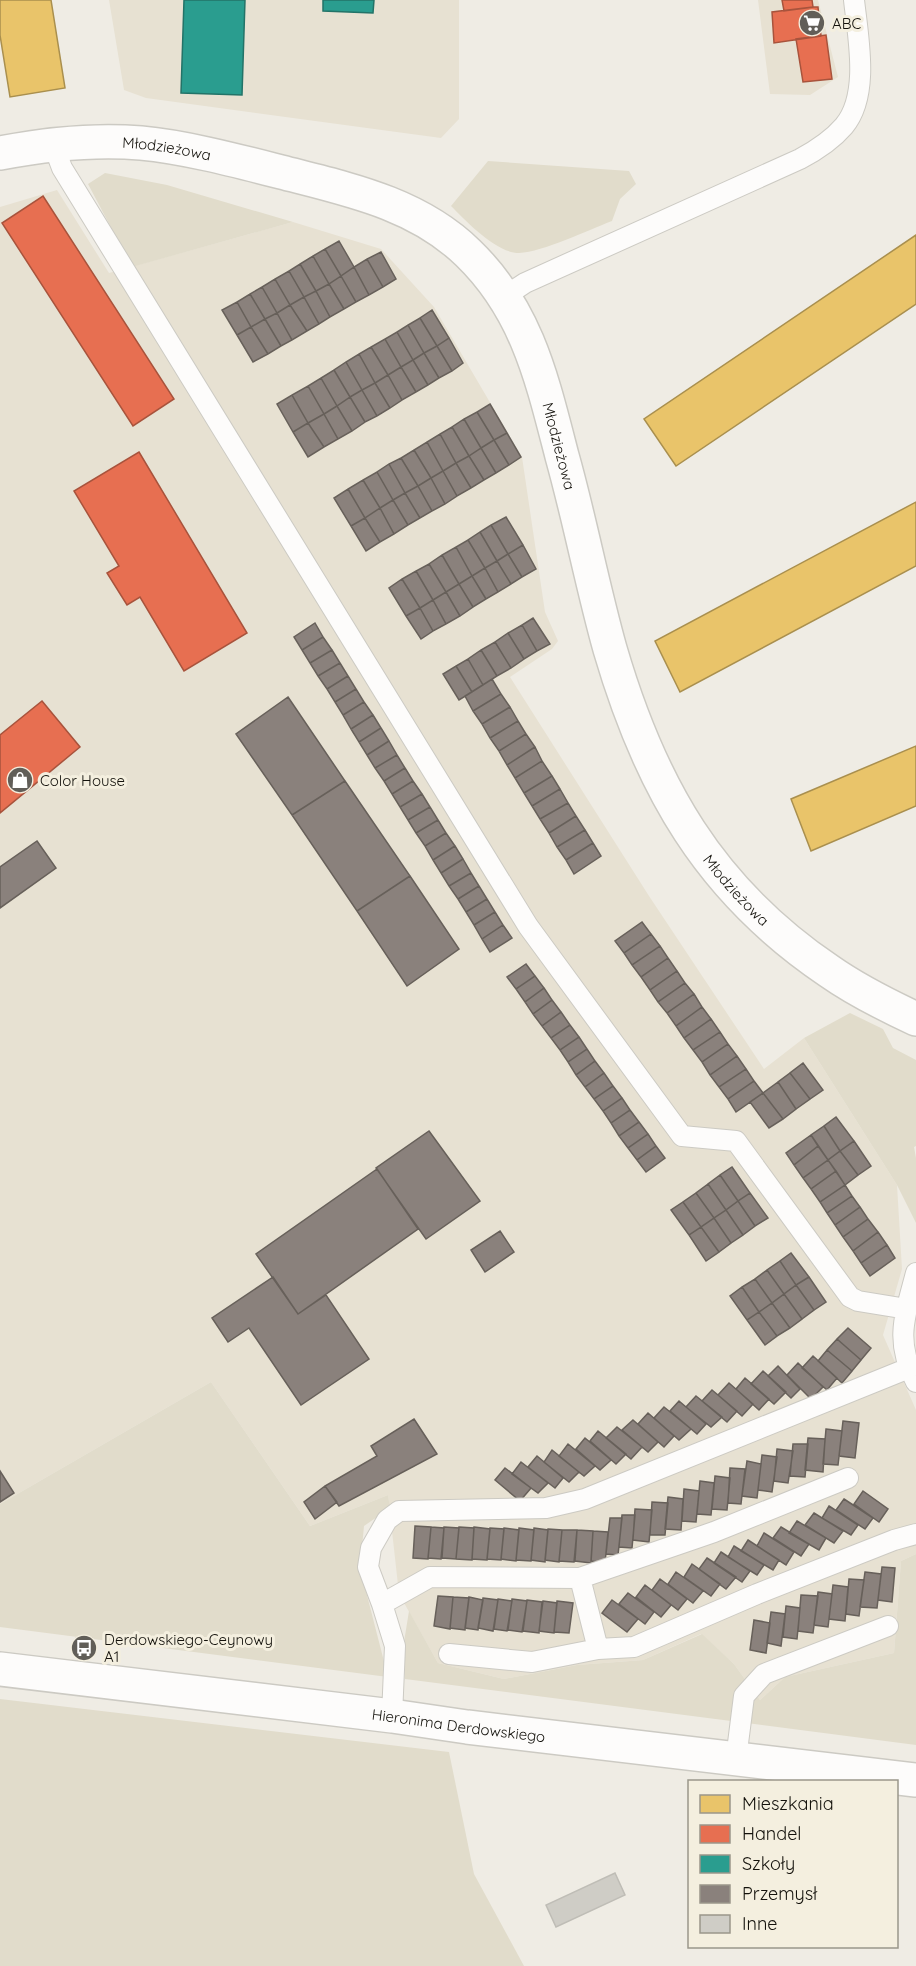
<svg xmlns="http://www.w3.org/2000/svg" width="916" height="1966" font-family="Quicksand,sans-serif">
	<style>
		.built { fill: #e7e1d2 }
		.green { fill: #e1dccb }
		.homes { fill: #e9c46a; stroke: #a98f4e; stroke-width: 1.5 }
		.shops { fill: #e76f51; stroke: #a8533c; stroke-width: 1.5 }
		.schools { fill: #2a9d8f; stroke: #237368; stroke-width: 1.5 }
		.industry { fill: #8a817c; stroke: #67605a; stroke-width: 1.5 }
		.building { fill: #cfcdc6; stroke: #bfbdb6; stroke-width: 1.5 }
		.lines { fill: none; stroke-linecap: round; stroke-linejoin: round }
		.service-casing { stroke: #cccac3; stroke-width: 22 }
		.minor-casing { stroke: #cccac3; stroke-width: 36 }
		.tertiary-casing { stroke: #cccac3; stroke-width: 36 }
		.service { stroke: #fdfcfb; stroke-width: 20 }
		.minor { stroke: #fdfcfb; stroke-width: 33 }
		.tertiary { stroke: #fdfcfb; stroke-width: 33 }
		.labels { text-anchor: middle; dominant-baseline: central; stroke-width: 6; stroke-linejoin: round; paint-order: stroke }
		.poi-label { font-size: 15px; fill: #14120c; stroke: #f4efdf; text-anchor: start }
		.street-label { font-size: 15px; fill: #14120c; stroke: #f4efdf }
	</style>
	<rect width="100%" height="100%" fill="#efece4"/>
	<path class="built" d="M109 0H459V119L441 138 146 98 124 90Z
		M758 0H818L838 77 810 95 770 94Z
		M57 190 109 273 293 222 381 249 434 307 522 457 545 612 558 641 552 649 510 677 649 896 764 1069 804 1038 897 1185 902 1269 883 1335 916 1410V1554L901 1561 894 1653 785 1677 760 1700 734 1664 701 1634 643 1660 577 1665 504 1679 438 1663 399 1594 388 1495 310 1526 211 1382 0 1504V207Z"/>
	<path class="green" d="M488 161 629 171 636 184 620 199 612 221C588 230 543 252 519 253 496 253 466 221 451 206Z
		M105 173 167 185 293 222 132 267 88 184Z
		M850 1013 883 1029 893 1048 916 1060V1146L914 1147 916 1158V1223L897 1185 804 1038Z
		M211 1382 310 1526 388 1495 390 1508 364 1526 360 1568 388 1677 0 1627V1504Z
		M916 1554V1745L405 1679 404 1642 409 1611 438 1663 504 1679 577 1665 643 1660 702 1634 734 1664 760 1700 785 1677 894 1653 901 1561Z
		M0 1699 449 1752 474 1874 524 1966H0Z"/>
	<path class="homes" d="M0 0H51L65 88 10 97 0 35Z
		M916 235V304L676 466 644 419Z
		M916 502V566L680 692 655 641Z
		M916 746V806L811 851 791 799Z"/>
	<path class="shops" d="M782 0H812L813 7 784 11Z
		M813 7H818L821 36 774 43 772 12Z
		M826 35 832 79 803 82 796 39Z
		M43 196 174 399 133 426 2 223Z
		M139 452 247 633 184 671 140 597 127 605 107 573 119 566 74 491Z
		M42 701 80 747 0 813V735Z"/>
	<path class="schools" d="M184 0H245L242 95 181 93Z
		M323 0H374L373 13 323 11Z"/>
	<path class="industry" d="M339 241 354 267 341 276 325 249Z
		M325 249 341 276 329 284 313 256Z
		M381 252 396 279 383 287 367 259Z
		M313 256 329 284 316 291 300 264Z
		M367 259 383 287 369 295 354 267Z
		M300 264 316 291 304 297 289 271Z
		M354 267 369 295 356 302 341 276Z
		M289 271 304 297 290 305 275 279Z
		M341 276 356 302 344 309 329 284Z
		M275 279 290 305 277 313 262 287Z
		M329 284 344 309 330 317 316 291Z
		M262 287 277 313 265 319 250 294Z
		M316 291 330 317 319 324 304 297Z
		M250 294 265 319 251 327 237 302Z
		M304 297 319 324 307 331 290 305Z
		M237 302 251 327 237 335 222 310Z
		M290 305 307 331 292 340 277 313Z
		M432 310 449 338 437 346 420 318Z
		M277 313 292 340 281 346 265 319Z
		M420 318 437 346 424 353 408 325Z
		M265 319 281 346 268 354 251 327Z
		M408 325 424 353 413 360 397 332Z
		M251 327 268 354 253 362 237 335Z
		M397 332 413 360 401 367 385 339Z
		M449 338 463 363 452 371 437 346Z
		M385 339 401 367 388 375 371 347Z
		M437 346 452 371 439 378 424 353Z
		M371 347 388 375 375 383 359 354Z
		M424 353 439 378 428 385 413 360Z
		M359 354 375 383 362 390 346 362Z
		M413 360 428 385 416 392 401 367Z
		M346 362 362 390 350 397 334 370Z
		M401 367 416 392 402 400 388 375Z
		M334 370 350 397 337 406 321 378Z
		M388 375 402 400 390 408 375 383Z
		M321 378 337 406 324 414 308 386Z
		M375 383 390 408 377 416 362 390Z
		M308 386 324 414 308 423 292 395Z
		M362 390 377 416 365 422 350 397Z
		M292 395 308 423 293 432 277 404Z
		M350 397 365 422 352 431 337 406Z
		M490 404 507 433 494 440 477 412Z
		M337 406 352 431 338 439 324 414Z
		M477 412 494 440 481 448 464 419Z
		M324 414 338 439 324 447 308 423Z
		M464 419 481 448 469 456 452 427Z
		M308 423 324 447 308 457 293 432Z
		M452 427 469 456 456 463 440 434Z
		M507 433 521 457 509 465 494 440Z
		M440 434 456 463 443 471 427 442Z
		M494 440 509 465 496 473 481 448Z
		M427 442 443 471 431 478 414 450Z
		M481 448 496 473 484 480 469 456Z
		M414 450 431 478 418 486 401 458Z
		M469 456 484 480 471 488 456 463Z
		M401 458 418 486 405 493 389 464Z
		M456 463 471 488 457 496 443 471Z
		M389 464 405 493 393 500 377 472Z
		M443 471 457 496 445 504 431 478Z
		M377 472 393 500 380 508 363 480Z
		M431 478 445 504 432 511 418 486Z
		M363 480 380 508 365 518 348 489Z
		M418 486 432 511 420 518 405 493Z
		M348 489 365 518 351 526 334 498Z
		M405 493 420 518 408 525 393 500Z
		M393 500 408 525 394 534 380 508Z
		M380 508 394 534 380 542 365 518Z
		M506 517 523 545 508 554 491 525Z
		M365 518 380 542 366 551 351 526Z
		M491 525 508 554 497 561 480 532Z
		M480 532 497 561 485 568 468 540Z
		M468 540 485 568 472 576 456 547Z
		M523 545 536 569 522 577 508 554Z
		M456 547 472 576 459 584 442 555Z
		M508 554 522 577 511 584 497 561Z
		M442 555 459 584 446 592 429 564Z
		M497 561 511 584 498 592 485 568Z
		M429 564 446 592 433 600 416 571Z
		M485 568 498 592 486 599 472 576Z
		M416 571 433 600 420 608 402 579Z
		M472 576 486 599 473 607 459 584Z
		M402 579 420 608 406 616 389 588Z
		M459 584 473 607 460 616 446 592Z
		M446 592 460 616 446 624 433 600Z
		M433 600 446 624 433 631 420 608Z
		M420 608 433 631 421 639 406 616Z
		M533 618 550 644 537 651 522 625Z
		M315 623 323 637 302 650 294 637Z
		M522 625 537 651 524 659 508 633Z
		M508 633 524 659 511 668 495 642Z
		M323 637 332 650 310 663 302 650Z
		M495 642 511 668 497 676 481 650Z
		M332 650 340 663 318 676 310 663Z
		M481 650 497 676 483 685 468 659Z
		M468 659 483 685 472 692 456 666Z
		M340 663 348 676 327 689 318 676Z
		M456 666 472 692 459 700 443 674Z
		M348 676 356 689 335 702 327 689Z
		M492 679 501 694 473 711 465 696Z
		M356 689 364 702 343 715 335 702Z
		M501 694 510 707 482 724 473 711Z
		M288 697 345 781 292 815 236 734Z
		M364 702 373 715 351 729 343 715Z
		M510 707 518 721 490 738 482 724Z
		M373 715 381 728 359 742 351 729Z
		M518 721 526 734 499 751 490 738Z
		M381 728 389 741 367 755 359 742Z
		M526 734 535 747 507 765 499 751Z
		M389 741 397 755 375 768 367 755Z
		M535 747 542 761 515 778 507 765Z
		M397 755 405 768 384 781 375 768Z
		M542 761 552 776 524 793 515 778Z
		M405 768 413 781 392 794 384 781Z
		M552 776 560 789 532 806 524 793Z
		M345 781 410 876 357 911 292 815Z
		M413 781 422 794 400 807 392 794Z
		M560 789 568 803 540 819 532 806Z
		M422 794 430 807 408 820 400 807Z
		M568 803 576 816 549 833 540 819Z
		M430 807 438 820 416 833 408 820Z
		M576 816 585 830 557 847 549 833Z
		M438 820 446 833 425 846 416 833Z
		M585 830 593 843 566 860 557 847Z
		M446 833 455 846 433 860 425 846Z
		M37 841 56 868 0 908V867Z
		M593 843 601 856 574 874 566 860Z
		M455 846 463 859 441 873 433 860Z
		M463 859 471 873 449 886 441 873Z
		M471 873 479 886 458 899 449 886Z
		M410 876 459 949 407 986 357 911Z
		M479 886 487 899 466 912 458 899Z
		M487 899 495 912 474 925 466 912Z
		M495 912 503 925 482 939 474 925Z
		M642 922 651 934 624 953 615 941Z
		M503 925 512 938 490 952 482 939Z
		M651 934 660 946 632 965 624 953Z
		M660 946 668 958 641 977 632 965Z
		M668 958 677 971 650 990 641 977Z
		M526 964 535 976 516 989 507 977Z
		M677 971 685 983 658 1002 650 990Z
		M535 976 544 988 525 1002 516 989Z
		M685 983 694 994 667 1013 658 1002Z
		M544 988 552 1000 533 1014 525 1002Z
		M694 994 702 1007 676 1026 667 1013Z
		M552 1000 561 1012 542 1026 533 1014Z
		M702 1007 711 1019 684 1038 676 1026Z
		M561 1012 570 1025 551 1038 542 1026Z
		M711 1019 720 1032 693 1050 684 1038Z
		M570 1025 579 1037 560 1050 551 1038Z
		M720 1032 728 1044 702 1062 693 1050Z
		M579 1037 587 1049 568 1062 560 1050Z
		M728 1044 737 1056 710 1075 702 1062Z
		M587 1049 595 1061 576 1075 568 1062Z
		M737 1056 746 1069 719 1087 710 1075Z
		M595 1061 604 1073 585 1087 576 1075Z
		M803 1063 823 1090 810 1099 790 1073Z
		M746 1069 754 1081 728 1099 719 1087Z
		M604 1073 613 1086 594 1099 585 1087Z
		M790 1073 810 1099 796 1109 778 1082Z
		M754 1081 763 1093 736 1112 728 1099Z
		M778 1082 796 1109 783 1119 763 1093Z
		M613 1086 622 1098 603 1111 594 1099Z
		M763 1093 783 1119 769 1128 750 1102Z
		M622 1098 630 1110 611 1123 603 1111Z
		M630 1110 639 1122 619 1136 611 1123Z
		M836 1117 854 1141 840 1151 824 1126Z
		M639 1122 648 1134 628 1148 619 1136Z
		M824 1126 840 1151 828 1160 811 1135Z
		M429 1131 480 1201 426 1239 376 1168Z
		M648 1134 656 1146 637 1160 628 1148Z
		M811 1135 818 1146 794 1165 786 1153Z
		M854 1141 871 1166 858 1175 840 1151Z
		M656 1146 665 1158 646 1172 637 1160Z
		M818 1146 828 1160 803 1178 794 1165Z
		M840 1151 858 1175 845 1185 828 1160Z
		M828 1160 836 1171 811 1189 803 1178Z
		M732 1167 750 1193 738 1201 720 1175Z
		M377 1169 418 1229 298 1314 256 1254Z
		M836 1171 845 1185 820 1202 811 1189Z
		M720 1175 738 1201 726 1210 708 1184Z
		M708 1184 726 1210 714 1218 696 1193Z
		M845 1185 852 1196 827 1213 820 1202Z
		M696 1193 714 1218 701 1227 683 1202Z
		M750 1193 768 1218 755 1226 738 1201Z
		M852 1196 860 1207 835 1225 827 1213Z
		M738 1201 755 1226 743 1235 726 1210Z
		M683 1202 701 1227 689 1235 671 1210Z
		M860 1207 868 1219 843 1237 835 1225Z
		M726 1210 743 1235 731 1243 714 1218Z
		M714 1218 731 1243 719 1252 701 1227Z
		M868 1219 878 1232 853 1251 843 1237Z
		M701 1227 719 1252 706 1261 689 1235Z
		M500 1231 514 1252 485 1272 471 1250Z
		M878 1232 887 1245 861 1263 853 1251Z
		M887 1245 895 1258 870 1276 861 1263Z
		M791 1253 809 1277 796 1285 780 1261Z
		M780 1261 796 1285 784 1294 767 1270Z
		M767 1270 784 1294 772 1303 755 1279Z
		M273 1277 298 1314 326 1295 369 1359 301 1405 249 1328 228 1342 212 1318Z
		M809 1277 826 1302 814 1310 796 1285Z
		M755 1279 772 1303 759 1312 742 1287Z
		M796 1285 814 1310 802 1319 784 1294Z
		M742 1287 759 1312 747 1320 730 1296Z
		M784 1294 802 1319 790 1328 772 1303Z
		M772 1303 790 1328 777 1336 759 1312Z
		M759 1312 777 1336 765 1345 747 1320Z
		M848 1328 871 1348 861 1360 837 1339Z
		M837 1339 861 1360 852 1371 827 1350Z
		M827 1350 852 1371 842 1383 818 1361Z
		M813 1356 837 1378 827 1390 802 1368Z
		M798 1363 823 1387 811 1399 787 1375Z
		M778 1366 800 1389 791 1398 768 1376Z
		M763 1371 786 1392 774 1404 751 1384Z
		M745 1378 769 1399 759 1410 736 1389Z
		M729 1383 753 1404 742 1416 718 1395Z
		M712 1390 737 1411 727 1422 702 1401Z
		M696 1396 722 1417 711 1427 686 1407Z
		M679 1401 706 1424 697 1434 670 1411Z
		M664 1407 691 1429 679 1440 654 1418Z
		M648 1413 674 1436 664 1447 638 1424Z
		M414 1419 437 1454 339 1506 325 1486 377 1456 371 1446Z
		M633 1420 658 1442 648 1452 622 1430Z
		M843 1421 859 1423 855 1458 839 1456Z
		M617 1427 642 1447 631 1459 606 1438Z
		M826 1429 842 1431 838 1465 823 1464Z
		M598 1431 626 1454 616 1464 590 1441Z
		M585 1438 611 1460 600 1470 576 1449Z
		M808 1438 825 1439 823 1472 805 1470Z
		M568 1444 595 1466 584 1476 559 1456Z
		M793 1444H808L805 1477 790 1476Z
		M777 1449 793 1451 788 1483 774 1481Z
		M552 1450 579 1472 569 1482 544 1462Z
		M762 1455 777 1457 772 1492 758 1490Z
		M537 1456 563 1478 555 1488 528 1467Z
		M747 1461 761 1464 757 1498 742 1496Z
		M521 1462 548 1483 538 1493 512 1474Z
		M505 1468 531 1488 520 1501 495 1480Z
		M730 1468 745 1469 741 1504 728 1503Z
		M0 1471 14 1493 0 1502Z
		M715 1476 730 1478 727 1510 712 1509Z
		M700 1481 714 1483 711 1515 697 1514Z
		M325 1486 337 1502 315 1519 304 1502Z
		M684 1489 699 1491 696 1522 682 1521Z
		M863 1491 888 1509 879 1522 854 1504Z
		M668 1497 683 1499 681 1530 665 1529Z
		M844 1499 873 1518 865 1529 836 1510Z
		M652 1502 668 1503 665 1535H650Z
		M829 1506 858 1525 851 1535 822 1518Z
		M635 1509 652 1510 649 1542 633 1540Z
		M814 1513 843 1531 834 1543 805 1525Z
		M622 1515H635L632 1548 619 1547Z
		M610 1518H622L618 1555 606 1554Z
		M797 1521 826 1538 819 1550 789 1533Z
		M415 1526 431 1527 428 1559 413 1558Z
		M431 1527 444 1528 441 1559 428 1558Z
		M444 1527 459 1528 456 1559 442 1558Z
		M459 1527 474 1528 472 1560 456 1559Z
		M474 1527 490 1529 487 1560 472 1559Z
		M781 1527 809 1544 801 1556 773 1538Z
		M490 1528 504 1529 501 1560 487 1559Z
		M504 1528 519 1530 516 1561 501 1559Z
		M519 1528 534 1530 531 1561 516 1560Z
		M534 1528 548 1530 545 1562 531 1560Z
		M548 1529 562 1530 559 1562 545 1560Z
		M562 1530H577L574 1562 559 1561Z
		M577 1530 593 1531 591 1563 575 1561Z
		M593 1531 608 1532 605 1563 591 1561Z
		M764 1533 794 1552 786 1565 757 1546Z
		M748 1540 779 1560 773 1570 741 1551Z
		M734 1546 764 1565 757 1575 728 1557Z
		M721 1552 750 1571 742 1582 714 1563Z
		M707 1558 736 1577 726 1589 699 1569Z
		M692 1564 720 1584 711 1596 684 1577Z
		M882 1567 895 1568 892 1602 878 1600Z
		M676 1572 703 1591 693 1603 668 1584Z
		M865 1572 881 1574 877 1608 860 1607Z
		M660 1579 687 1599 678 1610 652 1590Z
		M849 1579 864 1580 859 1616 846 1614Z
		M645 1585 671 1605 661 1617 636 1597Z
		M833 1585 848 1587 845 1621 829 1619Z
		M818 1592 832 1594 828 1627 814 1625Z
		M628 1593 654 1612 645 1624 619 1604Z
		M801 1595 818 1596 813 1633 798 1631Z
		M438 1596 453 1597 450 1629 434 1626Z
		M453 1597 469 1598 465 1630 450 1628Z
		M469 1597 483 1600 478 1630 465 1628Z
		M483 1598 498 1600 493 1631 478 1628Z
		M498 1599 512 1601 507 1631 494 1629Z
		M512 1599 527 1601 522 1632 508 1630Z
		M527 1600 542 1602 539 1633 523 1631Z
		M612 1600 638 1619 627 1632 602 1613Z
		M543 1601 557 1603 554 1633 539 1631Z
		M557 1601 573 1603 569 1633 554 1632Z
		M786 1606 800 1608 797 1639 783 1637Z
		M771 1612 785 1614 781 1646 767 1643Z
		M754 1620 770 1623 766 1653 750 1650Z"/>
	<path class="building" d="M615 1873 625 1895 556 1927 546 1905Z"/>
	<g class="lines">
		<g class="service-casing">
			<path id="service" d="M53 144 62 168 528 926 682 1136 736 1141 850 1297 858 1301 907 1309
				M504 297 525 283 800 159C817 150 832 140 844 126 870 95 858 37 854 0
				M916 1273C905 1315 894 1341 916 1382
				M580 1578 714 1532 848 1478
				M382 1604 430 1577 580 1578 598 1649
				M449 1654 532 1662 598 1649 634 1647 757 1594 894 1540 916 1534
				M392 1716 395 1646 382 1604 368 1567 371 1548 387 1520 399 1511 546 1508 585 1499 909 1368
				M736 1759 744 1696 764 1674 888 1626"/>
		</g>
		<g class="minor-casing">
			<g id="minor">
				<path id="s1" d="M0 153C47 144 94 139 141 143 185 147 238 161 281 172 347 189 417 203 468 253 527 310 542 379 562 456 580 520 592 585 610 649 650 786 709 890 829 971 856 990 886 1005 916 1019"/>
			</g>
		</g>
		<g class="tertiary-casing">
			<g id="tertiary">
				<path id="s2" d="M0 1669 392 1716 467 1727 916 1780"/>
			</g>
		</g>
		<use href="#service" class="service"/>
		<use href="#minor" class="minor"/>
		<use href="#tertiary" class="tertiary"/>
	</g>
	<defs>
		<g id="supermarket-disc" transform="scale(1.35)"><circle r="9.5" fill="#615e58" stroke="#f4efdf"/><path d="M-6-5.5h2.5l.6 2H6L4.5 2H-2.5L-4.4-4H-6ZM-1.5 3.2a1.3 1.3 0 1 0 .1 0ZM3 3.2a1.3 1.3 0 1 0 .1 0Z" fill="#fff"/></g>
		<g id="shop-disc" transform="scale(1.35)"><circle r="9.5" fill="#615e58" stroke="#f4efdf"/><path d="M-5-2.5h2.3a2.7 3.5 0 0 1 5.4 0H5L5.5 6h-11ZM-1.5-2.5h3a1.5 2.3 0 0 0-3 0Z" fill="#fff"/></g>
		<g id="bus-disc" transform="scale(1.35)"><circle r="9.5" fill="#615e58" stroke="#f4efdf"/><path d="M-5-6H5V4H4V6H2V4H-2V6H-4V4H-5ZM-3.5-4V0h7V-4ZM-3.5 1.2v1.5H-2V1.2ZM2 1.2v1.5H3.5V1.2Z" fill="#fff"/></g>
	</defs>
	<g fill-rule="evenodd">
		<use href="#supermarket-disc" x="812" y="23"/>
		<use href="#shop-disc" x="20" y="780"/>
		<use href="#bus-disc" x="84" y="1648"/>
	</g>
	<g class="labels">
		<g class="poi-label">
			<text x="832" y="23">ABC</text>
			<text x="40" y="780">Color House</text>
			<text x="104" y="1639">Derdowskiego-Ceynowy<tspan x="104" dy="17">A1</tspan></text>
		</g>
		<g class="street-label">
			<text stroke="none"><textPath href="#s1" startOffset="168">Młodzieżowa</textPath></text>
			<text stroke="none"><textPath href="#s1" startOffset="708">Młodzieżowa</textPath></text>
			<text stroke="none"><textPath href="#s1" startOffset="1192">Młodzieżowa</textPath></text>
			<text stroke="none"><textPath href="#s2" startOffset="462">Hieronima Derdowskiego</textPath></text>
		</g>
	</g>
	<rect x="688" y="1780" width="210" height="168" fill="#f4efdf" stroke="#9a978b" stroke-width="1.5"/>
	<rect x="700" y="1795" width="30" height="18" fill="#e9c46a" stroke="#9a978b" stroke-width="1.5"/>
	<text x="742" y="1810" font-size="18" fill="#14120c">Mieszkania</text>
	<rect x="700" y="1825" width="30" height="18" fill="#e76f51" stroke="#9a978b" stroke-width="1.5"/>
	<text x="742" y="1840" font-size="18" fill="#14120c">Handel</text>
	<rect x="700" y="1855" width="30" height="18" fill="#2a9d8f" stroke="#9a978b" stroke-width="1.5"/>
	<text x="742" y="1870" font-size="18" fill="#14120c">Szkoły</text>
	<rect x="700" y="1885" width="30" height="18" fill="#8a817c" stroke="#9a978b" stroke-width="1.5"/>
	<text x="742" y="1900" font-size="18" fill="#14120c">Przemysł</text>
	<rect x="700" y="1915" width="30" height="18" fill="#cfcdc6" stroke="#9a978b" stroke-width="1.5"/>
	<text x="742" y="1930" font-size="18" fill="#14120c">Inne</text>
</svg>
